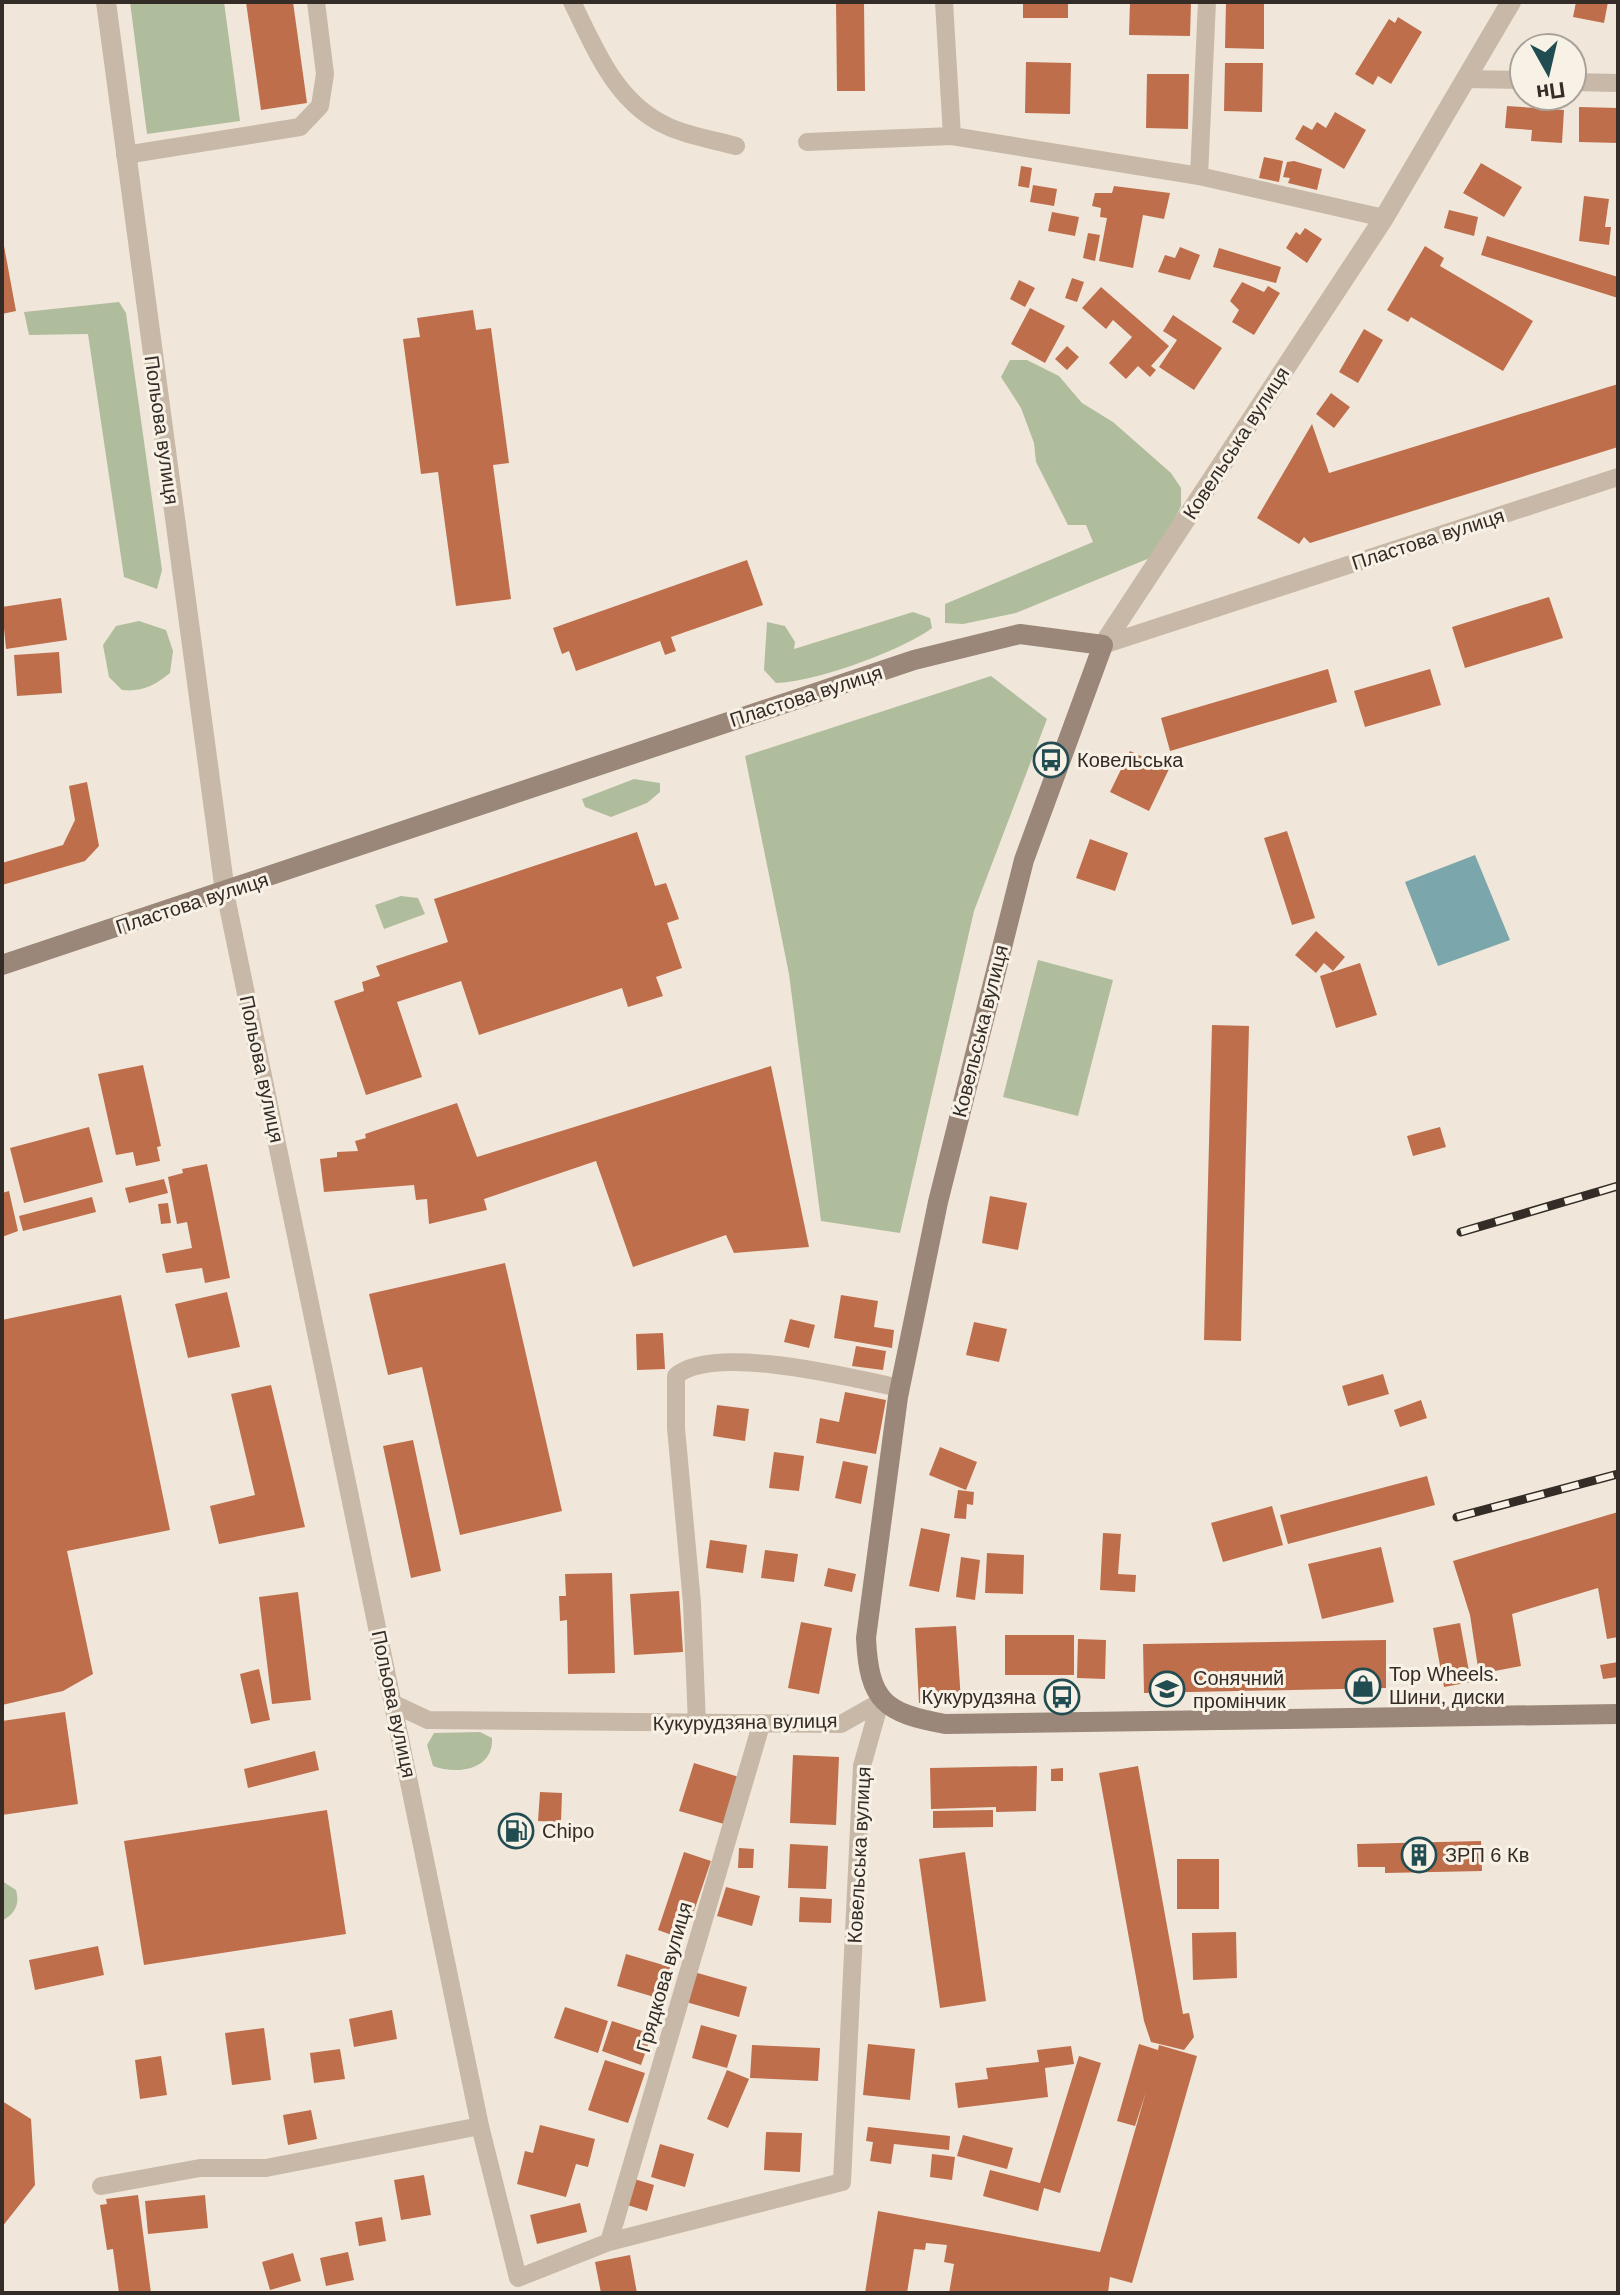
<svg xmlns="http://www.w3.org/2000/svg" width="1620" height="2295" font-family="Arial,sans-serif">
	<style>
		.green { fill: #b0bd9c }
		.water { fill: #7ba6ab }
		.building { fill: #be6e4b }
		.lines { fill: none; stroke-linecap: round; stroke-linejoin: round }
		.minor { stroke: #c7b8a7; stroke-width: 18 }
		.tertiary { stroke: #c7b8a7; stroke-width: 20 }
		.secondary { stroke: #9a8779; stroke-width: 20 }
		.rail-casing { stroke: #342c27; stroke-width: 9 }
		.rail { stroke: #f8f1e6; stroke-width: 6; stroke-dasharray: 18; stroke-linecap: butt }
		.labels { text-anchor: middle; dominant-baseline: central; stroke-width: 6; stroke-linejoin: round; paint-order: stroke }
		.street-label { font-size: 20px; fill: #342c27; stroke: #f8f1e6 }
		.poi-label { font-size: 20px; fill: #342c27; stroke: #f8f1e6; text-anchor: start }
	</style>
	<rect width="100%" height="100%" fill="#f0e7da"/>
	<path class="green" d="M130 2H224L240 121 147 134Z
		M119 302 126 313 162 570 157 589 124 577 88 334 29 335 24 312Z
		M1010 360H1027L1059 376 1082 403 1113 422 1171 473 1181 488V506L1157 555 1016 613 963 624 945 623V604L1093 542 1086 525H1068L1036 462 1034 443 1021 408 1001 377Z
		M913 612 930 618 932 628C901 651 815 682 776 683L764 670 767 622 785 626 795 642 794 649Z
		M139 621 166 630 173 651 170 673C154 686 142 692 122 690L109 677 103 645 116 626Z
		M991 676 1047 719 974 911 900 1233 821 1221 789 974 745 756Z
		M634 779 660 783V792L647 803 611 817 585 807 582 799Z
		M401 896 418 898 425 914 384 929 375 905Z
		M1038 960 1113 980 1078 1116 1003 1097Z
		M480 1732 492 1738C494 1770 457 1775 433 1766L427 1745 434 1733Z
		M2 1881 16 1890C20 1905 15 1913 2 1921Z"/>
	<path class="water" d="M1475 855 1510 940 1438 966 1405 882Z"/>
	<path class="building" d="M246 2H293L307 103 261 110Z
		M836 2H864L865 91H837Z
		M1023 2H1068V18H1023Z
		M1130 2H1191L1190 36 1129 35Z
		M1226 2H1264V49L1225 48Z
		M1576 2H1608L1604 23 1573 17Z
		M1398 17 1422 32 1391 84 1378 76 1373 85 1355 74 1389 19 1395 23Z
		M1026 62 1071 63 1070 114 1025 113Z
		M1225 63H1263L1262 112 1224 111Z
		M1147 74H1189L1188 129 1146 128Z
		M1507 106 1564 110 1562 143 1531 141 1532 130 1505 128Z
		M1579 107 1618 108V143L1579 142Z
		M1335 112 1366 130 1344 169 1295 139 1303 125 1312 130 1317 122 1326 128Z
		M1264 157 1283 161 1279 182 1259 178Z
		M1294 161 1322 169 1317 190 1288 183 1290 178 1283 177 1287 162Z
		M1481 163 1522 187 1504 217 1463 193Z
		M1021 166 1032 168 1029 188 1018 186Z
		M1033 185 1057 189 1054 206 1030 202Z
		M1114 186 1170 193 1164 219 1143 215 1133 268 1099 261 1107 218 1100 217 1101 208 1092 206 1095 193H1112Z
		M1584 196 1609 199 1605 227H1611L1609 245 1579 241Z
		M1449 210 1478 217 1474 236 1444 228Z
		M1052 212 1079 217 1075 236 1048 231Z
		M1305 228 1322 239 1307 263 1286 248 1296 232 1300 235Z
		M1088 233 1100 235 1095 261 1083 258Z
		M2 235 16 311 2 314Z
		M1487 236 1618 277V298L1481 255Z
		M1425 246 1444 258 1440 266 1533 321 1503 371 1411 317 1408 322 1387 310Z
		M1180 247 1200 255 1190 280 1158 272 1165 255 1175 258Z
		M1219 248 1281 267 1276 283 1213 267Z
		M1072 278 1084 282 1077 302 1065 298Z
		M1019 280 1035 288 1025 307 1010 299Z
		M1242 282 1264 292 1268 286 1280 293 1254 335 1232 322 1239 310 1230 301Z
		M1101 287 1169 346 1151 366 1156 370 1150 377 1138 366 1126 379 1109 363 1132 337 1113 320 1106 329 1082 308Z
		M1030 308 1065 326 1045 363 1011 344Z
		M473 310 476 330 491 328 509 463 493 465 511 599 456 606 438 472 421 474 403 339 420 337 417 318Z
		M1173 315 1222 348 1194 390 1159 367 1177 340 1163 331Z
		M1364 329 1383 340 1358 383 1339 372Z
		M1067 346 1079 357 1067 370 1055 359Z
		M1618 384V447L1310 543 1304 537 1299 544 1257 518 1312 424 1329 473Z
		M1331 393 1350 407 1334 428 1316 414Z
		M747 560 763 605 671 637 676 651 665 655 660 641 576 671 569 651 562 654 553 628Z
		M1549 597 1563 638 1465 668 1452 627Z
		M61 598 67 640 6 649 2 607Z
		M59 652 62 693 17 696 14 655Z
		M1328 669 1337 702 1170 751 1161 718Z
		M1430 669 1441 705 1365 727 1354 691Z
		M1130 751 1169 769 1149 811 1110 792Z
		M87 782 99 846 85 861 2 885V863L63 845 75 820 69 786Z
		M1287 831 1315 918 1292 925 1264 838Z
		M637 832 655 886 666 883 679 919 667 923 682 968 656 977 663 996 628 1007 622 988 479 1035 461 981 397 1002 422 1077 366 1095 334 1001 364 991 362 982 380 976 376 966 448 942 434 899Z
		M1090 839 1128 853 1115 891 1076 878Z
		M1316 931 1345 957 1333 971 1324 963 1316 973 1295 955Z
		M1360 963 1377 1015 1336 1028 1320 976Z
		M1212 1025 1249 1026 1241 1341 1204 1340Z
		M143 1065 161 1146 157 1147 160 1161 136 1166 133 1152 116 1155 98 1074Z
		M771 1066 809 1247 734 1253 726 1235 633 1267 596 1161 484 1199 487 1210 429 1224 427 1199 416 1200 414 1185 324 1192 320 1159 337 1157V1152L358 1151 355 1141 366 1138 365 1134 457 1103 477 1157Z
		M89 1127 103 1182 24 1203 10 1148Z
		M1440 1127 1446 1147 1413 1156 1407 1136Z
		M207 1164 230 1278 205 1283 202 1268 166 1273 162 1254 192 1248 187 1222 177 1224 168 1177 183 1173 182 1169Z
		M164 1179 168 1193 129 1203 125 1188Z
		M9 1191 18 1231 2 1237V1193Z
		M990 1196 1027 1203 1018 1250 982 1243Z
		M92 1197 96 1212 23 1231 19 1216Z
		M168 1203 171 1223 161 1224 158 1204Z
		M505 1263 562 1511 460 1535 422 1367 388 1375 369 1294Z
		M227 1292 240 1347 188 1358 175 1304Z
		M121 1295 170 1530 67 1551 93 1674 63 1691 2 1705V1320Z
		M841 1295 878 1301 874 1327 894 1330 892 1348 834 1338Z
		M790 1319 815 1325 809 1348 784 1342Z
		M974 1322 1007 1329 999 1362 966 1355Z
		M663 1333 665 1369 637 1370 636 1334Z
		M856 1346 886 1351 883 1370 852 1366Z
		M1383 1374 1389 1394 1348 1406 1342 1386Z
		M271 1385 305 1527 219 1544 210 1506 255 1495 231 1394Z
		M845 1392 886 1400 876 1454 816 1443 820 1418 839 1422Z
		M1421 1400 1427 1418 1400 1427 1394 1410Z
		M717 1405 749 1409 745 1441 713 1436Z
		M413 1440 441 1571 411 1578 383 1446Z
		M940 1447 977 1462 966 1490 929 1475Z
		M774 1452 804 1456 799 1491 769 1488Z
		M843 1461 868 1466 861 1504 835 1498Z
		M1427 1476 1435 1505 1288 1544 1280 1515Z
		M958 1490 974 1492 973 1505 967 1504 966 1519 954 1518Z
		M1272 1506 1283 1545 1223 1562 1211 1523Z
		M1618 1512V1637L1607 1639 1598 1588 1512 1614 1521 1666 1479 1674 1470 1615 1453 1561Z
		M921 1528 950 1534 939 1592 909 1586Z
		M1103 1533 1121 1534 1118 1574 1136 1575 1135 1592 1100 1590Z
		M710 1540 747 1545 743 1573 706 1568Z
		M1381 1547 1394 1602 1322 1619 1308 1564Z
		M765 1550 798 1554 794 1582 761 1578Z
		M987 1553 1024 1555 1023 1594 985 1593Z
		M961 1557 980 1560 975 1600 956 1597Z
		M828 1568 856 1574 852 1592 824 1586Z
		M612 1573 615 1673 568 1674 567 1620 560 1621 559 1596H566L565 1574Z
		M679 1591 683 1652 634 1655 630 1594Z
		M298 1592 311 1700 272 1704 259 1597Z
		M801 1622 832 1628 819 1694 788 1688Z
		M1460 1623 1471 1682 1444 1687 1433 1628Z
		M956 1626 961 1701 919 1703 915 1628Z
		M1005 1635H1074V1675H1005Z
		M1078 1639 1106 1640 1105 1679 1077 1678Z
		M1386 1640V1688L1144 1693 1143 1644Z
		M1618 1662V1677L1603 1679 1600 1665Z
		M259 1669 270 1720 251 1724 240 1674Z
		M65 1712 78 1804 2 1815V1721Z
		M315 1751 319 1770 248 1788 244 1769Z
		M793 1755 839 1757 836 1825 790 1823Z
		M694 1763 739 1777 724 1824 679 1811Z
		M1037 1766 1036 1811 996 1812V1807L931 1809 930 1768Z
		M1138 1766 1183 2014 1189 2013 1194 2037 1184 2050 1151 2042 1144 2021 1099 1773Z
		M1063 1768V1781H1051V1769Z
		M540 1792 562 1793 561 1822 538 1821Z
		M327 1810 346 1934 144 1965 124 1841Z
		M993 1810V1827L933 1828V1811Z
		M1481 1841 1482 1871 1385 1873V1867H1358L1357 1844Z
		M790 1844 828 1846 826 1889 788 1888Z
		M739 1848 754 1849 753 1868H738Z
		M684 1852 711 1861 694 1911 690 1910 680 1938 658 1930Z
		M965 1852 986 2001 940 2008 919 1859Z
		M1177 1859H1219V1909H1177Z
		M726 1887 760 1896 752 1926 717 1916Z
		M800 1897 832 1899 831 1923 799 1922Z
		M1236 1932 1237 1978 1193 1980 1192 1933Z
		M98 1946 104 1975 35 1990 29 1960Z
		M626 1954 670 1967 661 1999 617 1986Z
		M694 1972 747 1987 739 2017 686 2002Z
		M565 2007 608 2021 598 2053 554 2038Z
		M392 2010 397 2039 354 2047 349 2019Z
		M612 2021 652 2034 641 2065 602 2051Z
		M701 2025 737 2035 727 2068 692 2058Z
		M264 2028 271 2080 232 2085 225 2033Z
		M868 2044 915 2049 910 2100 863 2095Z
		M1139 2044 1158 2050 1159 2045 1197 2056 1132 2283 1110 2277 1108 2293H949L954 2264 944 2262 947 2245 926 2243 925 2250 914 2249 907 2293H865L878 2211 1100 2252 1146 2092 1135 2126 1117 2121Z
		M752 2045 820 2048 818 2081 750 2078Z
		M1071 2046 1074 2064 1045 2068 1048 2097 958 2108 955 2083 988 2079 986 2068 1039 2062 1037 2050Z
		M340 2049 345 2079 314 2083 310 2053Z
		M161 2056 167 2095 140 2099 135 2060Z
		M1079 2056 1101 2063 1060 2193 1044 2188 1038 2211 983 2196 990 2170 1040 2183Z
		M605 2060 645 2073 628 2123 588 2110Z
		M727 2070 749 2079 728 2128 707 2119Z
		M2 2101 31 2119 35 2185 2 2227Z
		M311 2110 317 2139 288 2145 283 2115Z
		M540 2125 595 2139 588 2167 576 2164 566 2197 517 2184 525 2151 533 2153Z
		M868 2127 950 2136 949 2150 894 2144 891 2164 870 2161 873 2142 866 2141Z
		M766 2132 802 2133 800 2172 764 2170Z
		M963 2135 1013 2148 1007 2169 957 2156Z
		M660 2144 694 2154 685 2187 651 2177Z
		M932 2154 955 2157 952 2180 930 2177Z
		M424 2175 431 2215 401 2220 394 2180Z
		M631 2178 654 2185 647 2211 624 2204Z
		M138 2195 151 2293H119L113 2249 107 2250 100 2205 107 2204 106 2199Z
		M205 2195 208 2228 148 2234 145 2201Z
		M580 2203 587 2232 537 2244 530 2215Z
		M382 2217 386 2241 359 2246 355 2222Z
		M348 2252 354 2280 326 2286 320 2258Z
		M293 2253 301 2281 270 2290 262 2262Z
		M630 2255 637 2293H601L595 2262Z"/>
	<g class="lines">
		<path class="minor" d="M572 2C596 50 616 104 669 127 689 136 714 140 736 146
			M944 2 952 136 1199 176 1384 218
			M1465 79 1524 80
			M1572 82 1618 83
			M807 142 952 136
			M125 155 300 127 320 106 325 74 316 2
			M1199 176 1207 2
			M1103 645 1618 477
			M225 892 480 2126 518 2278 609 2242 842 2182 862 1766 880 1702
			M394 1704 428 1720 841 1724 880 1702
			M697 1724 692 1603 676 1428V1376C713 1343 852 1378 900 1388
			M101 2186 200 2168H266L480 2126
			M609 2242 761 1725"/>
		<path class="tertiary" d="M106 2 225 892
			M1103 645 1384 218 1511 2"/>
		<path class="secondary" d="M2 965 914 660 1020 634 1103 645 1024 860 938 1202 898 1397 866 1638C869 1702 885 1713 945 1724L1618 1714"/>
		<g class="rail-casing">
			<path id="rail" d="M1461 1232 1618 1186
				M1457 1517 1618 1474"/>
		</g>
		<use href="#rail" class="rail"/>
	</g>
	<defs>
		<g id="bus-ring" transform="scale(1.8)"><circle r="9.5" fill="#f8f1e6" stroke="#204c52" stroke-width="1.5"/><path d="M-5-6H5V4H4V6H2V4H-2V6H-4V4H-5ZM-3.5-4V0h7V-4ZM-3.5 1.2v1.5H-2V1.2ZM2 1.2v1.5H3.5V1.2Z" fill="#204c52"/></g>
		<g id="shop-ring" transform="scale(1.8)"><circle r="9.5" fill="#f8f1e6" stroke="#204c52" stroke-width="1.5"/><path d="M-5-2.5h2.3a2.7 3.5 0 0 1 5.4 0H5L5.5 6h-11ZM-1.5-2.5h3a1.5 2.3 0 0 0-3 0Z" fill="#204c52"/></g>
		<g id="school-ring" transform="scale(1.8)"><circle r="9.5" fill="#f8f1e6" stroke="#204c52" stroke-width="1.5"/><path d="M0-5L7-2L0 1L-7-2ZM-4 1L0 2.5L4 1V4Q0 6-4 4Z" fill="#204c52"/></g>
		<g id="fuel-ring" transform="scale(1.8)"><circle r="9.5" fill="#f8f1e6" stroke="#204c52" stroke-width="1.5"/><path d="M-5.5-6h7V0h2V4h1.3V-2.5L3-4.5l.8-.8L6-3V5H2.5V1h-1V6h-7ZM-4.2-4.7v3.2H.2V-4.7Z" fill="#204c52"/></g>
		<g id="building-ring" transform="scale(1.8)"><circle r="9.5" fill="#f8f1e6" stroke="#204c52" stroke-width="1.5"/><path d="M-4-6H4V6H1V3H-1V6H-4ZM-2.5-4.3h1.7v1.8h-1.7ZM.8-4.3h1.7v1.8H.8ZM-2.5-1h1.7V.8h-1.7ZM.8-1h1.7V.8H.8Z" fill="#204c52"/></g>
	</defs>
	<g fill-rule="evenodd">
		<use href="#bus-ring" x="1051" y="760"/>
		<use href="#shop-ring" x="1363" y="1686"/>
		<use href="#school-ring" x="1167" y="1689"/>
		<use href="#bus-ring" x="1062" y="1697"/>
		<use href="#fuel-ring" x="516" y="1831"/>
		<use href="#building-ring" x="1419" y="1855"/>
	</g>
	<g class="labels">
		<g class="street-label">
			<text transform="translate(162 430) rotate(82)">Польова вулиця</text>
			<text transform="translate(1236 443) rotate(-57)">Ковельська вулиця</text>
			<text transform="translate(1428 539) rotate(-18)">Пластова вулиця</text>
			<text transform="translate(806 696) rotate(-18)">Пластова вулиця</text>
			<text transform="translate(192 903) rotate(-18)">Пластова вулиця</text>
			<text transform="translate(980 1031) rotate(-76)">Ковельська вулиця</text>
			<text transform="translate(262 1069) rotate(78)">Польова вулиця</text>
			<text transform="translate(394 1704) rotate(78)">Польова вулиця</text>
			<text transform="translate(745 1722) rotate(-1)">Кукурудзяна вулиця</text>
			<text transform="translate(859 1855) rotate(-87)">Ковельська вулиця</text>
			<text transform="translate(664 1977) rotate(-74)">Грядкова вулиця</text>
		</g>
		<g class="poi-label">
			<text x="1077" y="760">Ковельська</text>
			<text x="1389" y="1674">Top Wheels.<tspan x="1389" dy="23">Шини, диски</tspan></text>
			<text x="1193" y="1678">Сонячний<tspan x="1193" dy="23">промінчик</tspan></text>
			<text x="1036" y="1697" text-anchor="end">Кукурудзяна</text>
			<text x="542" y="1831">Chipo</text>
			<text x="1445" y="1855">ЗРП 6 Кв</text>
		</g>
	</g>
	<rect width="1620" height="2295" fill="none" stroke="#342c27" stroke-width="8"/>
	<g transform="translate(1548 72) rotate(172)"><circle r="38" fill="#f8f1e6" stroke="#aaa29a" stroke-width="2"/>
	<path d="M0-6L14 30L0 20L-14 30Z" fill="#204c52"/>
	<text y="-12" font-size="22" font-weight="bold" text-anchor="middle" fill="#342c27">Пн</text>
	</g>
</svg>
